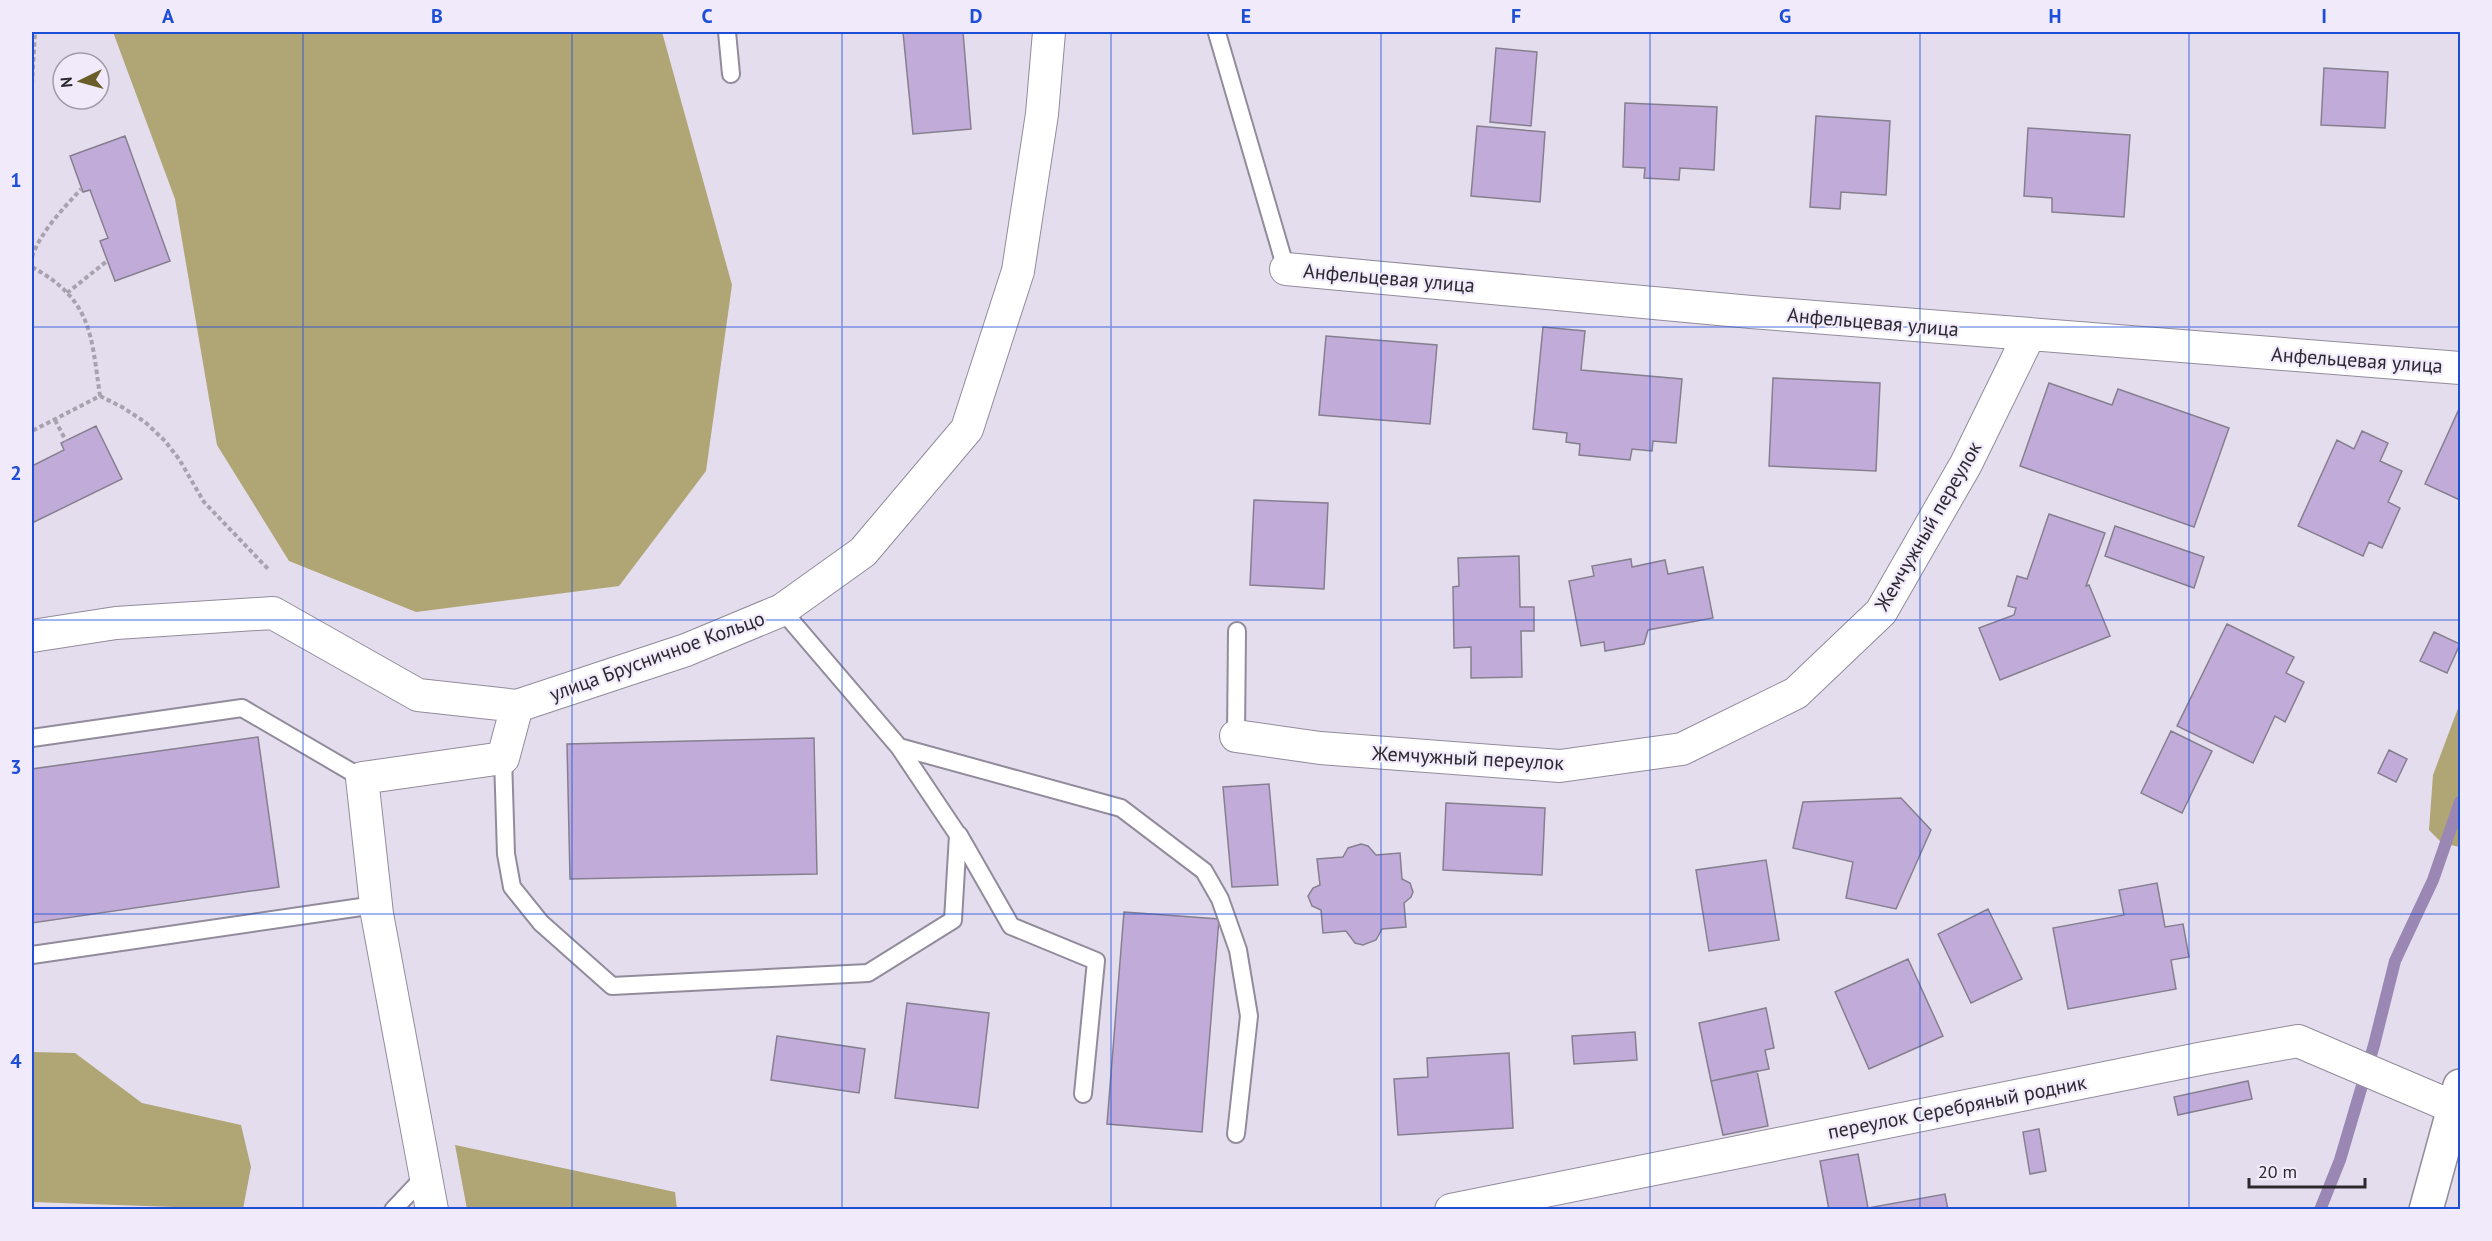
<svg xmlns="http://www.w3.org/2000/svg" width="2492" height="1241" font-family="'PT Sans',sans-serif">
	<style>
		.forest { fill: #b0a574 }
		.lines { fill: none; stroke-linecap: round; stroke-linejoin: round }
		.stream { stroke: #9b87b3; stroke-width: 12 }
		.building { fill: #c1acd9; stroke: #867f8f; stroke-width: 1.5 }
		.service-casing { stroke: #928b9b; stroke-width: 20 }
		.minor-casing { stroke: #928b9b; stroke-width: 34 }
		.tertiary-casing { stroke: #928b9b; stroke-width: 36 }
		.path { stroke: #a8a2af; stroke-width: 4; stroke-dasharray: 4.5 3; stroke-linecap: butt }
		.service { stroke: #fff; stroke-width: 16 }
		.minor { stroke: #fff; stroke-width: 32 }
		.tertiary { stroke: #fff; stroke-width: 33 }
		.grid { fill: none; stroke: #1d4ed8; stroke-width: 1.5; stroke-opacity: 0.55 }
		.labels { text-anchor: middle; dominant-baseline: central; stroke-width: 4.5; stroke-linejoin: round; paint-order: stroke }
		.street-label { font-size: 20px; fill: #2b282e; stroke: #f1eafb }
		.neatline { fill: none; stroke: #1d4ed8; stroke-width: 2 }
		.grid-label { font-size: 20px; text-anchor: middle; font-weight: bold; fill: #1d4ed8 }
	</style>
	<rect width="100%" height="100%" fill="#e4ddee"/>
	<path class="forest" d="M113 32H662L732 285 706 471 619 586 416 612 289 561 217 445 175 199Z
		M2460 703V847L2442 843 2429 830 2433 775Z
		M32 1052 75 1053 142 1103 241 1125 251 1167 243 1209 188 1210 174 1207 32 1202Z
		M455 1145 675 1192 677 1209H467Z"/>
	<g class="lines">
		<path class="stream" d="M2320 1210 2340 1160 2374 1045 2395 961 2433 880 2460 802"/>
	</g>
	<path class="building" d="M903 32H963L971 129 913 134Z
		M1496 48 1537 52 1531 126 1490 122Z
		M2324 68 2388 72 2385 128 2321 125Z
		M1625 103 1717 107 1714 170 1680 168 1679 180 1644 178 1645 168 1623 167Z
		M1816 116 1890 121 1886 195 1841 192 1840 209 1810 207Z
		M1477 126 1545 132 1540 202 1471 196Z
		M2028 128 2130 135 2124 217 2052 212V198L2024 196Z
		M125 136 170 261 115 281 100 241 108 238 90 190 83 192 70 156Z
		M1543 327 1585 331 1581 370 1682 379 1676 443 1653 441 1652 451 1632 449 1630 460 1579 455 1580 444 1566 442 1567 433 1533 429Z
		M1326 336 1437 345 1430 424 1319 415Z
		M1773 378 1880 383 1876 471 1769 466Z
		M2049 383 2112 405 2118 389 2229 428 2194 527 2020 466Z
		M2459 409 2460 410V500L2425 484Z
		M96 426 122 479 32 523V466L64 450 61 443Z
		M2362 431 2388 443 2380 461 2402 471 2388 502 2400 508 2382 548 2369 542 2363 556 2298 526 2337 440 2354 449Z
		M1254 500 1328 503 1324 589 1250 585Z
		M2049 514 2105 533 2086 586 2089 585 2110 636 2000 680 1979 628 2014 615 2016 608 2008 606 2017 576 2027 579Z
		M2115 526 2204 557 2194 588 2105 556Z
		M1519 556 1520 607H1534V631H1521L1522 677 1471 678V647L1454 648 1453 587 1459 586 1458 558Z
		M1631 559 1632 567 1665 560 1668 574 1703 567 1713 618 1648 630 1644 644 1605 651 1604 642 1581 646 1569 581 1594 576 1592 566Z
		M2227 624 2294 657 2286 673 2304 682 2285 722 2275 716 2253 763 2177 726Z
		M2434 632 2460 644 2447 673 2420 661Z
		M2171 731 2212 751 2182 813 2141 793Z
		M258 737 279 887 32 923V769Z
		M814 738 817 874 570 879 567 744Z
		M2389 750 2407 759 2396 782 2378 773Z
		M1269 784 1278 885 1232 887 1223 787Z
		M1901 798 1931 830 1896 909 1846 898 1853 862 1793 848 1803 802Z
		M1446 803 1545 808 1542 875 1443 870Z
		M1361 844 1368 846 1376 855 1400 853 1402 879 1410 883 1413 892 1411 897 1404 903 1406 927 1382 929 1376 940 1363 945 1355 943 1346 931 1323 933 1321 910 1312 906 1308 896 1313 888 1320 885 1317 859 1343 857 1348 848Z
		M1766 860 1779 940 1709 951 1696 870Z
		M2157 883 2165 927 2183 924 2189 957 2171 960 2176 989 2068 1009 2053 928 2124 915 2119 890Z
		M1988 909 2022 979 1971 1003 1938 934Z
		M1124 912 1219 919 1202 1132 1107 1124Z
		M1908 959 1943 1036 1869 1069 1835 992Z
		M907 1003 989 1013 978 1108 895 1098Z
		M1766 1008 1774 1048 1765 1050 1769 1069 1711 1081 1699 1023Z
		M1635 1032 1637 1060 1574 1064 1572 1036Z
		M777 1036 865 1049 859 1093 771 1080Z
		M1509 1053 1513 1128 1398 1135 1394 1079 1428 1077 1427 1058Z
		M1757 1071 1768 1126 1723 1135 1711 1081Z
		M2248 1081 2252 1099 2178 1115 2174 1097Z
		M2039 1129 2046 1171 2030 1174 2023 1132Z
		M1858 1154 1868 1208 1945 1194 1948 1210H1829L1820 1161Z"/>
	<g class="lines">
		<g class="service-casing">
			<path id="service" d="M727 32 731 74
				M1217 33 1286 269
				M1236 736 1237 631
				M32 738 242 708 362 778
				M899 747 1121 808 1204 871 1220 899 1238 950 1249 1016 1236 1134
				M503 758 506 854 512 887 541 923 612 986 868 973 953 920 958 835 899 747 782 610
				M959 835 1011 926 1096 961 1083 1094
				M32 955 375 905
				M393 1210 425 1176"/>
		</g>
		<g class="minor-casing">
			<path id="minor" d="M1286 269 1751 312 2460 368
				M32 636 116 623 273 613 418 695 517 706 686 650 782 610 863 552 967 429 1018 271 1042 114 1049 32
				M1236 736 1320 748 1560 766 1682 749 1796 693 1881 612 1966 464 2029 335
				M432 1210 377 914 362 778 503 758 517 706
				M1451 1210 2204 1058 2298 1041 2453 1107"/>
		</g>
		<g class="tertiary-casing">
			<path id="tertiary" d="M2426 1210 2460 1086"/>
		</g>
		<path class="path" d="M32 84 35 32
			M32 257C41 231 63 209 81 189
			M32 267C92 300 91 334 100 396L32 431
			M67 293 107 261
			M100 396 122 407 145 422 165 441 179 459 204 502 269 570
			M55 420 66 441"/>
		<use href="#service" class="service"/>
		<use href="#minor" class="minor"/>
		<use href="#tertiary" class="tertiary"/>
	</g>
	<path class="grid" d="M303 32V1210M572 32V1210M842 32V1210M1111 32V1210M1381 32V1210M1650 32V1210M1920 32V1210M2189 32V1210M32 327H2460M32 620H2460M32 914H2460"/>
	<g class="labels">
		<g class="street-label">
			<text transform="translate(1389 278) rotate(5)">Анфельцевая улица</text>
			<text transform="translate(1873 322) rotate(5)">Анфельцевая улица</text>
			<text transform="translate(2357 360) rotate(4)">Анфельцевая улица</text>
			<text transform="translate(1928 526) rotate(-60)">Жемчужный переулок</text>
			<text transform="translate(657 656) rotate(-20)">улица Брусничное Кольцо</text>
			<text transform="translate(1468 758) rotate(3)">Жемчужный переулок</text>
			<text transform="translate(1957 1107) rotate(-11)">переулок Серебряный родник</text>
		</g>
	</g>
	<rect width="2492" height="1241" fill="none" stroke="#f1eafb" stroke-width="66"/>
	<g transform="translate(81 81) rotate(265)"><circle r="28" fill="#f1eafb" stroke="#a29ca9" stroke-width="1.5"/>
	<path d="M0-4.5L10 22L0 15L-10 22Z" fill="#695d2a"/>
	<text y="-9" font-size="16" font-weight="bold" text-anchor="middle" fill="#2b282e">N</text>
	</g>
	<path d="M2249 1178v9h116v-9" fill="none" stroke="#2b282e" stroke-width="3"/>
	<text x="2258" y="1178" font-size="18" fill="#2b282e" stroke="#f1eafb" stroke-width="4.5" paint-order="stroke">20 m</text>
	<rect x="33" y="33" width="2426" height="1175" class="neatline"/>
	<g class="grid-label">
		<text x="168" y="23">A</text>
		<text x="437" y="23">B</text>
		<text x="707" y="23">C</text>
		<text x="976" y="23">D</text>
		<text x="1246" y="23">E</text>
		<text x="1516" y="23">F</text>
		<text x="1785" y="23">G</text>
		<text x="2055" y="23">H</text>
		<text x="2324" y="23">I</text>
		<text x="16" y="187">1</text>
		<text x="16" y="480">2</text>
		<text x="16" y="774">3</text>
		<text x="16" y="1068">4</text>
	</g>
</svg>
